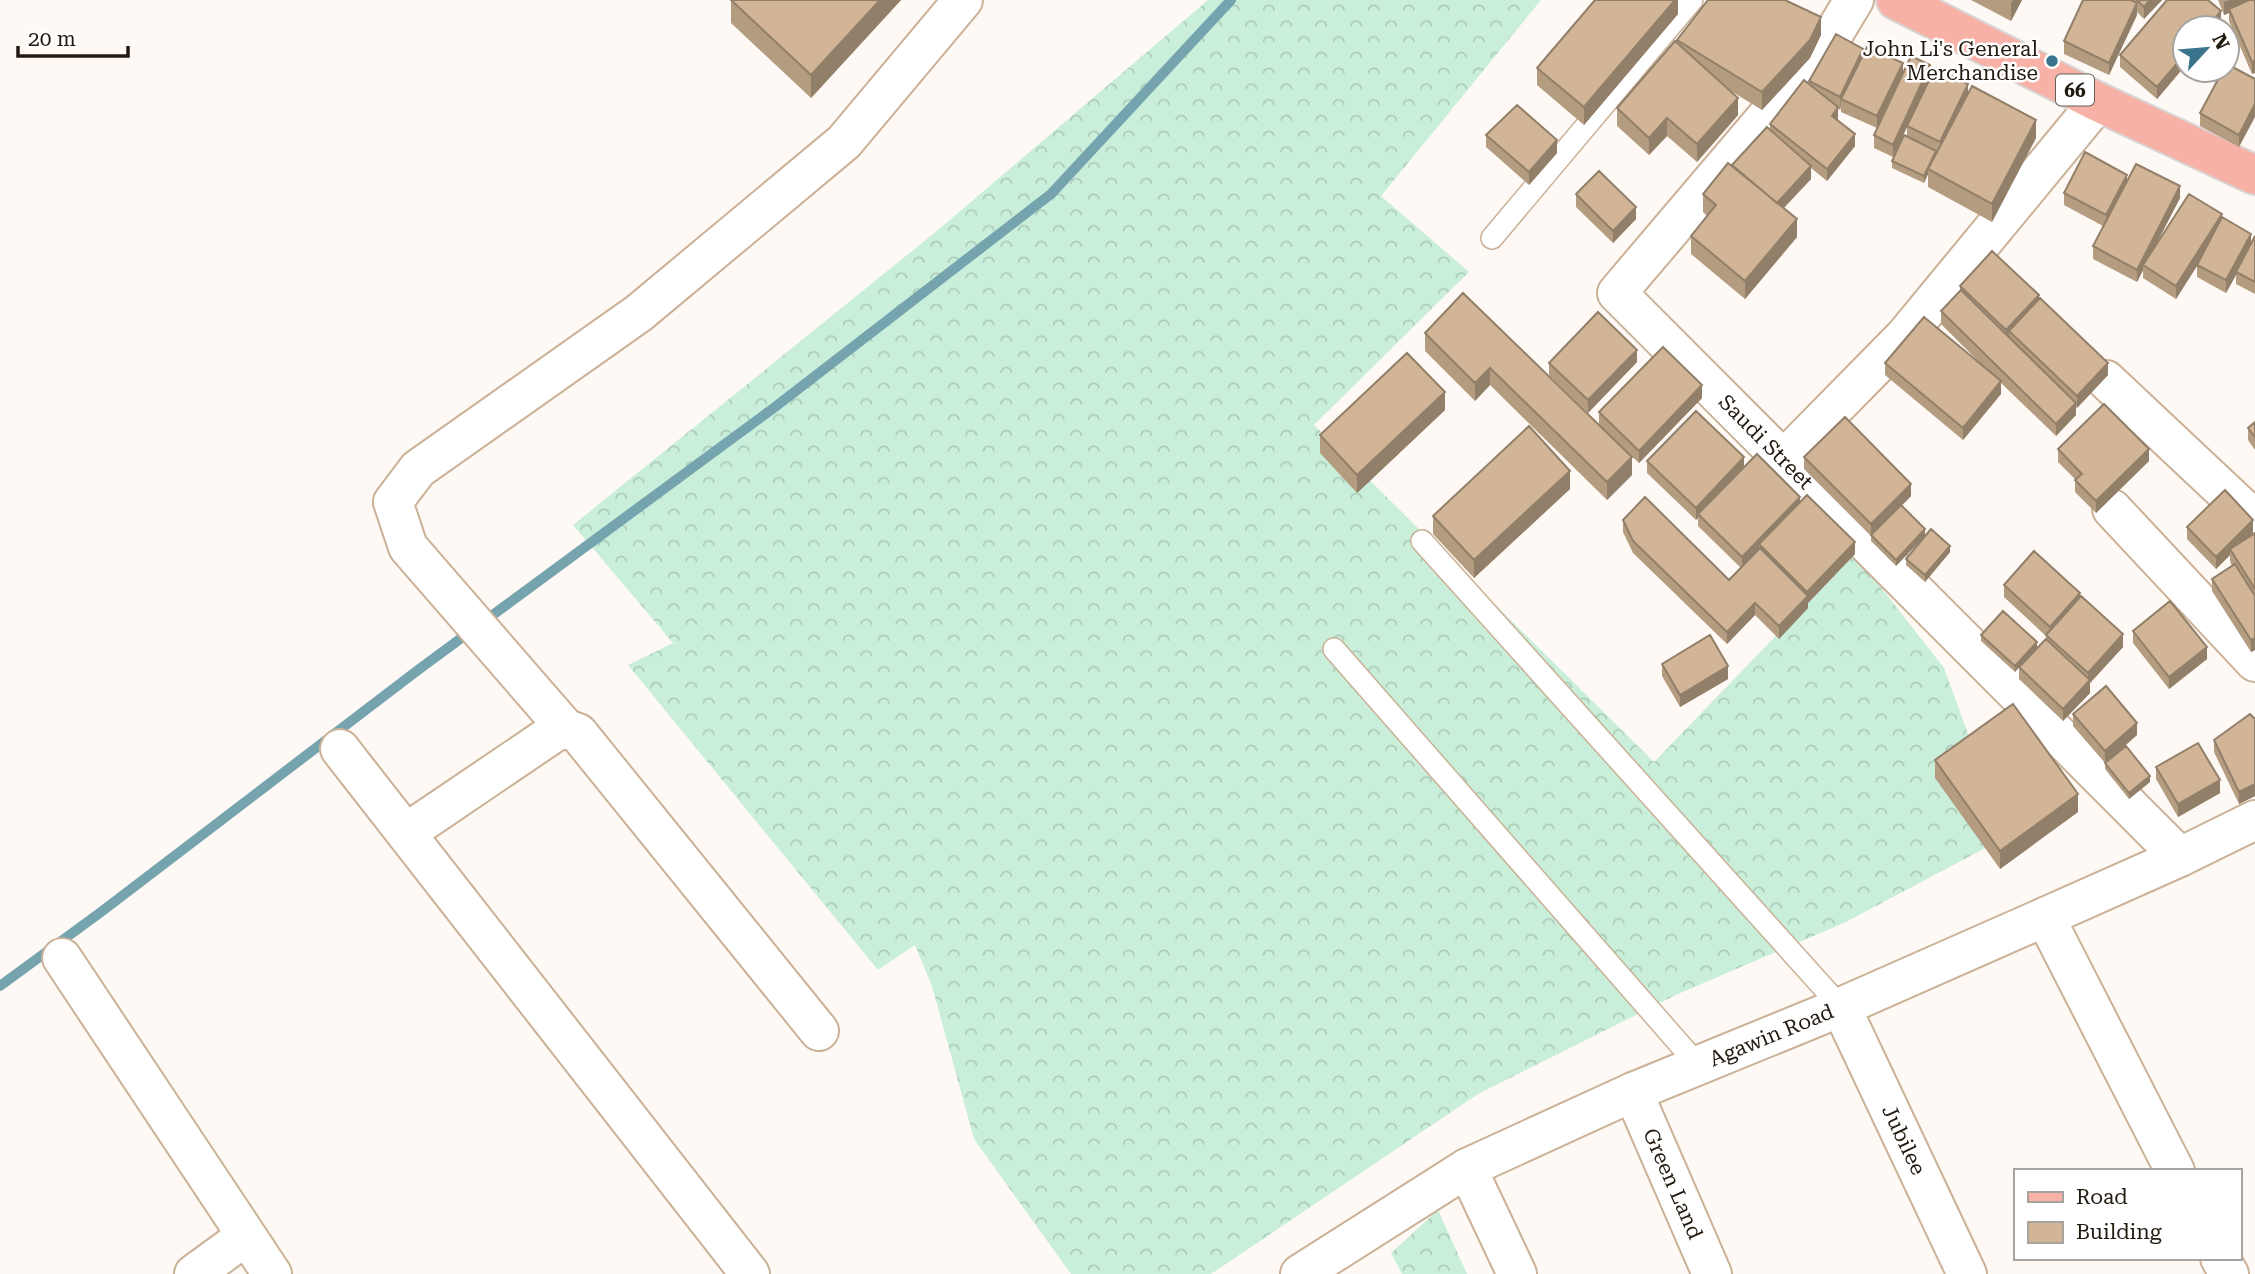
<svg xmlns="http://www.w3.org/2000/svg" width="2255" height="1274" font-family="'Roboto Serif',serif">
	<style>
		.forest { fill: url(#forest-crowns) }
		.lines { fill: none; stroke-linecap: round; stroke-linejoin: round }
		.stream { stroke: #75a4af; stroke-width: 10 }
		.service-casing { stroke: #cab197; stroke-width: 24 }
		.minor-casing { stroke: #cab197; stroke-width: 42 }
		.tertiary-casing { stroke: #cab197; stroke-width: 42 }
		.primary-casing { stroke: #d7d6d4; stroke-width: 42 }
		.service { stroke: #fff; stroke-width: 21 }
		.minor { stroke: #fff; stroke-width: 38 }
		.tertiary { stroke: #fff; stroke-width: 38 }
		.primary { stroke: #f8b1a6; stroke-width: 38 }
		.wall { fill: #b49c81 }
		.shaded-wall { fill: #927f69 }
		.building { fill: #d1b596; stroke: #927f69; stroke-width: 2 }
		.poi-dot { fill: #3a738c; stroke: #fff; stroke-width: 2.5 }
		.labels { text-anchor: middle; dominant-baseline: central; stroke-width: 5; stroke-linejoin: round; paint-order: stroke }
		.shield { fill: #fff; stroke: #655f58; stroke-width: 2 }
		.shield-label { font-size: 19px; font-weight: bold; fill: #231a10 }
		.poi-label { font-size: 21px; fill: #231a10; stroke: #fff; text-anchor: end }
		.street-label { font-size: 21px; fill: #231a10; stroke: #fff }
	</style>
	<defs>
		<pattern id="forest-crowns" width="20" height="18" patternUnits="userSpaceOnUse" patternTransform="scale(1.75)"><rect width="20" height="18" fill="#c9eeda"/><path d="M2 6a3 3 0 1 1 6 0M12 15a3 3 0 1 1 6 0" fill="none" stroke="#acccba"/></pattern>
	</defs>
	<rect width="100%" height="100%" fill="#fef9f4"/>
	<path class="forest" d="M1208 0H1541L1381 196 1469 272 1314 425 1654 762 1855 554 1944 668 2006 837 1846 922 1678 994 1478 1094 1211 1274H1071L974 1139 932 986 915 945 878 970 628 665 673 643 573 525 938 230Z
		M1438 1210 1467 1274H1402L1391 1253Z"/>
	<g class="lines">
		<path class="stream" d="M0 986 101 912 418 670 775 407 1051 194 1231 0"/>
		<g class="service-casing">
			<path id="service" d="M1492 238 1692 0
				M1422 541 1841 1007
				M1334 649 1698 1065"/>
		</g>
		<g class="minor-casing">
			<g id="minor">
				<path id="s1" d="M1854 0 1825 48 1617 293 2180 857"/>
				<path d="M2106 380 2255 520"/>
				<path d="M1784 459 1905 336 2098 102"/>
				<path d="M2112 509 2255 662"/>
				<path d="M566 729 408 547 393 502 418 469 639 313 844 142 963 0"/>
				<path d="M340 749 750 1274"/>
				<path d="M406 833 555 732 566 729 578 733 819 1031"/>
				<path d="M2045 917 2175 1171"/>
				<path d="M62 958 272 1274"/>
				<path id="s2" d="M1841 1007 1967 1274"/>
				<path id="s3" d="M1633 1092 1712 1274"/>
				<path d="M1467 1168 1517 1274"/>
				<path d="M2220 1258 2229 1274"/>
				<path d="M194 1274 246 1236"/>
			</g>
		</g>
		<g class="tertiary-casing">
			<g id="tertiary">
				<path id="s4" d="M1300 1274 1467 1168 1633 1092 1841 1007 2045 917 2180 857 2255 820"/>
			</g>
		</g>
		<g class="primary-casing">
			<path id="primary" d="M1896 0 2098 102 2255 175"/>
		</g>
		<use href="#service" class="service"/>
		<use href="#minor" class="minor"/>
		<use href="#tertiary" class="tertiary"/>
		<use href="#primary" class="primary"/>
	</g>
	<path class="wall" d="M731 0H901L811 98 731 23Z
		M1678 0V14L1584 125 1537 85V68Z
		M1971 0H2022L2011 21Z
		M2083 0H2162L2144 19 2137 12V15L2109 75 2064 54V41Z
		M2167 0H2208L2221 11V23L2217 28H2185V66L2157 99 2120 67V55Z
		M2218 0H2255L2252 74 2229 21V13L2224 15Z
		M1821 35 1810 58 1762 110 1731 91 1738 115 1697 162 1667 136 1649 155 1617 126V108L1677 43V40Z
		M1863 54 1903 74 1930 77 1968 94 2036 138 1992 222 1928 187V174L1924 183 1892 168V161L1907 136V127L1893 157 1874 148V135L1877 128 1841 112V107L1840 110 1838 109V121L1855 146 1827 181 1811 168V179L1784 208 1797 237 1745 299 1691 254V236L1707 216 1703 212V194L1770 130V124L1809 84V81Z
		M2255 79 2239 147 2200 126V113Z
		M1486 135 1557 153 1529 185 1486 147Z
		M2127 181 2180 198 2155 246 2222 218 2251 243 2255 236V294L2236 284V275L2226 293 2197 277V265L2176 299 2143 278V270L2137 282 2093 259V246L2103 226 2064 205V193Z
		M1576 194 1636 219 1613 243 1576 207Z
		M1960 286 2039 299 2108 375 2077 408 2076 407V415L2056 436 2001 383V394L1963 440 1885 375V363L1988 371 1941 324V311L1960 292Z
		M1463 293 1632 475 1607 500 1490 385 1475 401 1425 351V333Z
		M1637 362 1588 413 1549 375V363Z
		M1702 398 1639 463 1599 425V412Z
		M1445 410 1357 493 1320 453V435Z
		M2255 422V450L2248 440V428Z
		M2058 449 2149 461 2096 513 2075 492V479L2058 462Z
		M1804 457 1911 496 1902 505 1925 536 1896 566 1871 541V536L1804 469Z
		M1647 461 1744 467 1800 502 1855 554 1808 603V608L1779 639 1755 615 1727 644 1633 553 1623 532V520L1729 580 1741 568 1698 526V518L1696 520 1647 473Z
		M1570 489 1474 578 1433 534V516Z
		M2187 527 2253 533 2249 537 2255 533V650L2251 652 2212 591V579L2232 566 2230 561V555L2216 569 2187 539Z
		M1950 552 1925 582 1906 565V559Z
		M2004 585 2080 597 2123 647 2090 683V693L2063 721 2019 679V667L2015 672 1981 641V635L2037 648 2046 639V636L2004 597Z
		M2133 631 2207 659 2169 689 2133 643Z
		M1662 664 1728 679 1680 707 1662 676Z
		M2073 714 2137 735 2110 759 2150 782 2129 799 2105 769V763L2073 726Z
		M2255 719V796L2239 804 2214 752V740Z
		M1935 760 2078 812 2000 869 1935 778Z
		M2156 767 2220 793 2178 817 2156 779Z"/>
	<path class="shaded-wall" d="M880 0H901L811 98V75Z
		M1675 0H1678V14L1584 125V107Z
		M2013 0H2022L2011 21V3Z
		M2150 0H2162L2144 19V7Z
		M2230 0H2255L2229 9V13L2224 15V2Z
		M2137 3V15L2109 75V63Z
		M2221 11V23L2217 28H2207Z
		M1821 17V35L1810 58 1762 110V92Z
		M1863 49V61L1841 99 1840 110V97Z
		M2185 54V66L2157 99V87Z
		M2255 61V73L2252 74V62Z
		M1903 63V76L1877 129V116Z
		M1930 65V78L1893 157V145Z
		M1968 84V96L1940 155V142Z
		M1738 98V115L1697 162V144Z
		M2255 104V117L2239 147V135Z
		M1838 107V120L1832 128V116Z
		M1667 118V136L1649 155V138Z
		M2036 120V138L1992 222V204Z
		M1855 134V146L1827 181V169Z
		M1557 140V153L1529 185V172Z
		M1936 151V157L1928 169V174L1924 183V176Z
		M1811 166V179L1775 217V205Z
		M2127 175V187L2106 228V215Z
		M2180 186V198L2145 266 2143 265V270L2137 282V270Z
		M1636 207V219L1613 243V231Z
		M2222 214V227L2176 299V286Z
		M1797 219V237L1745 299V281Z
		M2251 234V246L2236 272V275L2226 293V280Z
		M2039 295V308L2009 331V340L2006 343V330Z
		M1637 350V362L1588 413V400Z
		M2108 363V375L2077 408V396Z
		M1490 368V385L1475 401V383Z
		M2001 381V394L1963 440V428Z
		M1702 385V398L1639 463V451Z
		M1445 392V410L1357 493V475Z
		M2076 403V415L2056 436V424Z
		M2149 449V461L2096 513V501Z
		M1632 457V475L1607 500V482Z
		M1744 457V469L1698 514V518L1696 520V508Z
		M1570 471V489L1474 578V560Z
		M1911 484V496L1871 537V524Z
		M1800 497V509L1759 544V552L1742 569V557Z
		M2253 520V533L2232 553 2230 549V555L2216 569V557Z
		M1925 529V536L1896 566V560Z
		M1855 542V554L1808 603V608L1779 639V626L1807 597V592Z
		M1950 546V552L1925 582V575Z
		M2080 593V605L2050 639V627Z
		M1755 603V615L1727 644V632Z
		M2123 634V647L2090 683V693L2063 721V709L2088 683V673Z
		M2255 638V650L2251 652V640Z
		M2037 642V648L2015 672V666Z
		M2207 647V659L2169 689V677Z
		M1728 666V679L1680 707V695Z
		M2137 723V735L2105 763V751Z
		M2150 776V782L2129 799V793Z
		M2220 780V793L2178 817V804Z
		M2255 784V796L2239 804V792Z
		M2078 794V812L2000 869V851Z"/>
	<path class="building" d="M731 0H880L811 75Z
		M1595 0H1675L1584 107 1537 68Z
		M1708 0H1785L1821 17 1810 40 1762 92 1677 40Z
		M2083 0H2131L2137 3 2109 63 2064 41Z
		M2137 0H2150L2144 7Z
		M2167 0H2208L2221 11 2207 28H2185V54L2157 87 2120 55Z
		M2249 0H2255V61L2252 62 2229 9Z
		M1836 34 1863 49 1840 97 1809 81Z
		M1675 41 1738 98 1697 144 1667 118 1649 138 1617 108Z
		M1867 47 1903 63 1877 116 1841 99Z
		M1911 56 1930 65 1893 145 1874 135Z
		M2227 64 2255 79V104L2239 135 2200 113 2223 70H2227Z
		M1935 68 1968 84 1940 142 1907 126Z
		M1804 80 1838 107 1832 116 1855 134 1827 169 1770 124Z
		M1972 86 2036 120 1992 204 1928 169Z
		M1517 105 1557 140 1529 172 1486 135Z
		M1767 127 1811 166 1777 203 1732 165Z
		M1904 135 1936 151 1924 176 1892 161Z
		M2085 152 2127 175 2106 215 2064 193Z
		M1728 163 1797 219 1745 281 1691 236 1716 205 1703 194Z
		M2136 164 2180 186 2137 270 2093 246Z
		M1599 171 1636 207 1613 231 1576 194Z
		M2189 194 2222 214 2176 286 2143 265Z
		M2222 217 2251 234 2226 280 2197 265Z
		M2255 236V282L2236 272Z
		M1992 251 2039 295 2006 330 1960 286Z
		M1961 290 2076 403 2056 424 1941 311Z
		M1463 293 1632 457 1607 482 1490 368 1475 383 1425 333Z
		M2040 298 2108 363 2077 396 2009 331Z
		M1598 312 1637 350 1588 400 1549 363Z
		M1924 317 2001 381 1963 428 1885 363Z
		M1663 347 1702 385 1639 451 1599 412Z
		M1407 353 1445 392 1357 475 1320 435Z
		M2104 404 2149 449 2096 501 2075 480 2082 474 2058 449Z
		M1696 411 1744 457 1696 508 1647 461Z
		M1845 417 1911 484 1871 524 1804 457Z
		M2255 422V437L2248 428Z
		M1529 426 1570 471 1474 560 1433 516Z
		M1757 454 1800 497 1742 557 1698 514Z
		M2225 490 2253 520 2216 557 2187 527Z
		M1807 495 1855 542 1807 592 1759 544Z
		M1645 497 1729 580 1760 548 1808 596 1779 626 1755 603 1727 632 1633 541 1623 520Z
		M1901 505 1925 529 1896 560 1871 535Z
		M1931 529 1950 546 1925 575 1906 559Z
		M2255 533V589L2230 549Z
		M2034 551 2080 593 2050 627 2004 585Z
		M2235 564 2255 596V638L2251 640 2212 579Z
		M2081 596 2123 634 2088 673 2046 635Z
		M2170 601 2207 647 2169 677 2133 631Z
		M2003 611 2037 642 2015 666 1981 635Z
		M1710 635 1728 666 1680 695 1662 664Z
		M2046 639 2090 680 2063 709 2019 667Z
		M2106 686 2137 723 2105 751 2073 714Z
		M2013 704 2078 794 2000 851 1935 760Z
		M2250 714 2255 719V784L2239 792 2214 740Z
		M2198 743 2220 780 2178 804 2156 767Z
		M2126 746 2150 776 2129 793 2105 763Z"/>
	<circle class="poi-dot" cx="2052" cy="61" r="7"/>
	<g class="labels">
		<rect class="shield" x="2056" y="74.5" width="38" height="31" rx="5"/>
		<g class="shield-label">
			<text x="2075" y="90">66</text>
		</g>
		<g class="poi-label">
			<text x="2038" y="49">John Li's General<tspan x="2038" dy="24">Merchandise</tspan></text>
		</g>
		<g class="street-label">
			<text stroke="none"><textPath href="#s1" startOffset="588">Saudi Street</textPath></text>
			<text stroke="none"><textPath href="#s4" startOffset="530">Agawin Road</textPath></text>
			<text stroke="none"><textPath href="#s2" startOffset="147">Jubilee</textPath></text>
			<text stroke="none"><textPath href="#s3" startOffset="100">Green Land</textPath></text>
		</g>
	</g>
	<rect x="2014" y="1169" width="228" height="91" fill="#ffffff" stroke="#a7a39f" stroke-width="2"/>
	<rect x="2028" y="1192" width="35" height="10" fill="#f8b1a6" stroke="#a7a39f" stroke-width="2"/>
	<text x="2076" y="1204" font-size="21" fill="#231a10">Road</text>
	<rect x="2028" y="1222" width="35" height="21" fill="#d1b596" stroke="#a7a39f" stroke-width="2"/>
	<text x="2076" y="1239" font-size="21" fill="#231a10">Building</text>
	<g transform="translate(2206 49) rotate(64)"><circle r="33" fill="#ffffff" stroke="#a7a39f" stroke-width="2"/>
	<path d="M0-5L12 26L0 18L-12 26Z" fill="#3a738c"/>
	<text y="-10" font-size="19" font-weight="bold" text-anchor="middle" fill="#231a10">N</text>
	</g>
	<path d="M18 46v10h110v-10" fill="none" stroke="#231a10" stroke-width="3.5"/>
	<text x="28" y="46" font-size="21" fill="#231a10" stroke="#ffffff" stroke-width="5" paint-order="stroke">20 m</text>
</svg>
